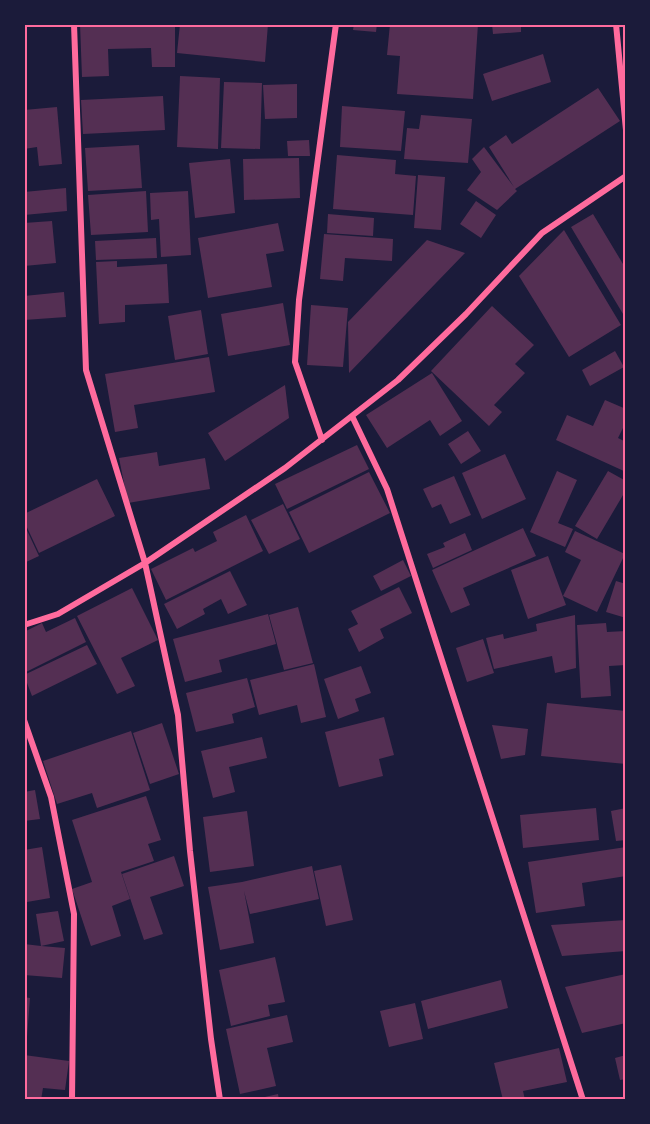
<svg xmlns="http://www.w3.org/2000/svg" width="650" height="1124" font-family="'Sofia Sans Condensed',sans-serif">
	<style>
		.building { fill: #542f53 }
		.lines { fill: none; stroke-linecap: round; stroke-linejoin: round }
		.minor { stroke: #ff6b9d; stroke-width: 6 }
		.neatline { fill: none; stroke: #ff6b9d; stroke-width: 2 }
	</style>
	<rect width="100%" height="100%" fill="#1b1b3a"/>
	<path class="building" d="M80 24H175V67H152L151 48 108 49 109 76 82 77Z
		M180 24H268L265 62 177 53Z
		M354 24H377L376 32 353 30Z
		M390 24H478L473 99 397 94 400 56 387 55Z
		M492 24H521V32L493 34Z
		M543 54 551 82 492 101 483 74Z
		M180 76 220 78 218 149 177 147Z
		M224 82 262 83 260 149 221 148Z
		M297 84V118L265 119 263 85Z
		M598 88 620 121 515 189 517 191 497 210 467 190 481 172 472 159 484 147 514 187 489 147 506 135 512 144Z
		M163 96 165 130 83 134 81 100Z
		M342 106 405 111 401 151 340 147Z
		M57 107 62 164 39 166 37 147 24 149V110Z
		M421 115 472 119 468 163 404 159 407 128 419 129Z
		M309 140 310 156H288L287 141Z
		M139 145 142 188 88 191 85 148Z
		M337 155 396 160 395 174 416 176 413 215 333 209Z
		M299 158 300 198 244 200 243 159Z
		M230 159 235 213 195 218 189 163Z
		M418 175 445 177 441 230 414 228Z
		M66 188 67 211 24 215V192Z
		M146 191 148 232 91 235 88 195Z
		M188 191 191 255 161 257 159 219 151 220 150 193Z
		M476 201 496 215 481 238 460 224Z
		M328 214 374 218 373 236 327 233Z
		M593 214 626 269V319L571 227Z
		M52 221 56 263 24 266V223Z
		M278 223 284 251 266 254 272 287 208 298 198 238Z
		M564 230 621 325 569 357 519 276Z
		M324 234 393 239 392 261 345 258 343 281 320 279Z
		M156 238 157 258 96 260 95 241Z
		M427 240 465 253 349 373 348 322Z
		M117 261V267L167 264 169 303 125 305V322L99 324 96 262Z
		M64 292 66 317 24 320V296Z
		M283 303 290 345 228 356 221 314Z
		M311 305 348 308 343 367 307 365Z
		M492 306 534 345 515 364 525 373 494 405 502 412 489 426 431 371Z
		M201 310 208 354 175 360 168 316Z
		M615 351 624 367 590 386 582 370Z
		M209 357 215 392 134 405 138 428 115 432 105 374Z
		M432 373 462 421 440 436 430 420 387 448 366 415Z
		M285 385 289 418 225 461 208 433Z
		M605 400 626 409V422L618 438 626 442V472L556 440 567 415 593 426Z
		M468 431 481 451 461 464 448 444Z
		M357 445 369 469 287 509 275 484Z
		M157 452 159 466 205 458 210 489 128 503 119 458Z
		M505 454 526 499 482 519 462 473Z
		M557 471 577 480 558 523 573 529 565 547 530 532Z
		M608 471 626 481V490L597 539 575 526Z
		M369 472 390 513 309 553 289 512Z
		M454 476 471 515 450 524 441 504 432 508 423 489Z
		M97 479 115 516 39 553 24 521V514Z
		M283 504 300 539 269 554 251 520Z
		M246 515 263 551 166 600 151 569 193 548 195 552 217 541 213 532Z
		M24 524 39 556 24 563Z
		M523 528 536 556 463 588 470 605 451 613 432 570Z
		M575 531 625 554 597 612 563 596 581 560 565 552Z
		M465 533 472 550 433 568 427 554 445 547 443 543Z
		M548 556 566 605 528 619 511 570Z
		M403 560 411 576 381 591 373 576Z
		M230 571 247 605 228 614 221 599 203 609 205 614 177 629 164 604Z
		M616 581 626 584V618L606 612Z
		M399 587 412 613 380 629 384 638 359 652 348 629 358 624 351 611Z
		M132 588 158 640 121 658 135 686 117 694 77 616Z
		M298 607 313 663 284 670 269 615Z
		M268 614 276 644 219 660 222 672 185 682 173 639Z
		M575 615 576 668 555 673 552 656 494 669 486 638 503 634 504 639 537 631 536 624Z
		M75 618 86 642 24 673V632L42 623 46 632Z
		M606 623 607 632 626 631V665L609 666 611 696 581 698 577 625Z
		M483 639 494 673 467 682 456 648Z
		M87 645 97 664 32 696 24 675Z
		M314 664 326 717 301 723 297 705 259 715 250 680Z
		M361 666 371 693 355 699 359 711 338 719 324 679Z
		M247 678 255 707 232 714 234 723 196 732 186 693Z
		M547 703 626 711V764L541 756Z
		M384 717 394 755 379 759 383 776 339 787 325 732Z
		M162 723 179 774 150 784 133 733Z
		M492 725 528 729 525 755 501 759Z
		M131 731 150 790 97 808 92 793 57 804 43 761Z
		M262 737 267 758 229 767 235 792 213 798 201 751Z
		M35 790 40 819 24 821V792Z
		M146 796 161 840 148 844 154 861 121 872 130 899 112 906 121 936 91 946 72 889 92 882 72 820Z
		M596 808 599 840 523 848 520 815Z
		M626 808V840L616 841 611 811Z
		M247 811 254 866 210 872 203 817Z
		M42 847 50 898 27 902 24 885V850Z
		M626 847V876L582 883 585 906 536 913 528 862Z
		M174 856 184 886 150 897 163 934 144 940 122 874Z
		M341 865 353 920 326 926 314 871Z
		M312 866 319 899 250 914 244 891 254 943 220 950 208 887 242 882Z
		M58 911 64 941 41 946 65 948 62 978 24 975V944L41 946 36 914Z
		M626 920V951L562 956 551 925Z
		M275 957 285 1002 268 1005 270 1016 231 1026 219 970Z
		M626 974V1023L582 1033 565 987Z
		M501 980 508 1008 428 1029 421 1001Z
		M24 997 30 998 27 1037H24Z
		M415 1003 423 1039 389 1047 380 1011Z
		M287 1015 293 1042 267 1048 276 1086 240 1094 226 1029Z
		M559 1048 567 1082 523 1091 525 1100H503L494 1063Z
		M24 1055 69 1061 65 1090 43 1088 41 1100 24 1098Z
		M626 1055V1079L620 1080 615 1058Z
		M278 1094 279 1100H256V1099Z"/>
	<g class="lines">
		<path class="minor" d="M74 24 86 370 145 563 178 715 190 851 211 1039 220 1100
			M616 24 626 130
			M352 416 387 489 583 1100
			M322 440 295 362 299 300 336 24
			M24 625 58 614 145 563 285 468 398 380 466 314 542 233 626 176
			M24 720 51 797 74 914 72 1100"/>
	</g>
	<rect width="650" height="1124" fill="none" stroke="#1b1b3a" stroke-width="51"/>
	<rect x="26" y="26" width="598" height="1072" class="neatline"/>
</svg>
